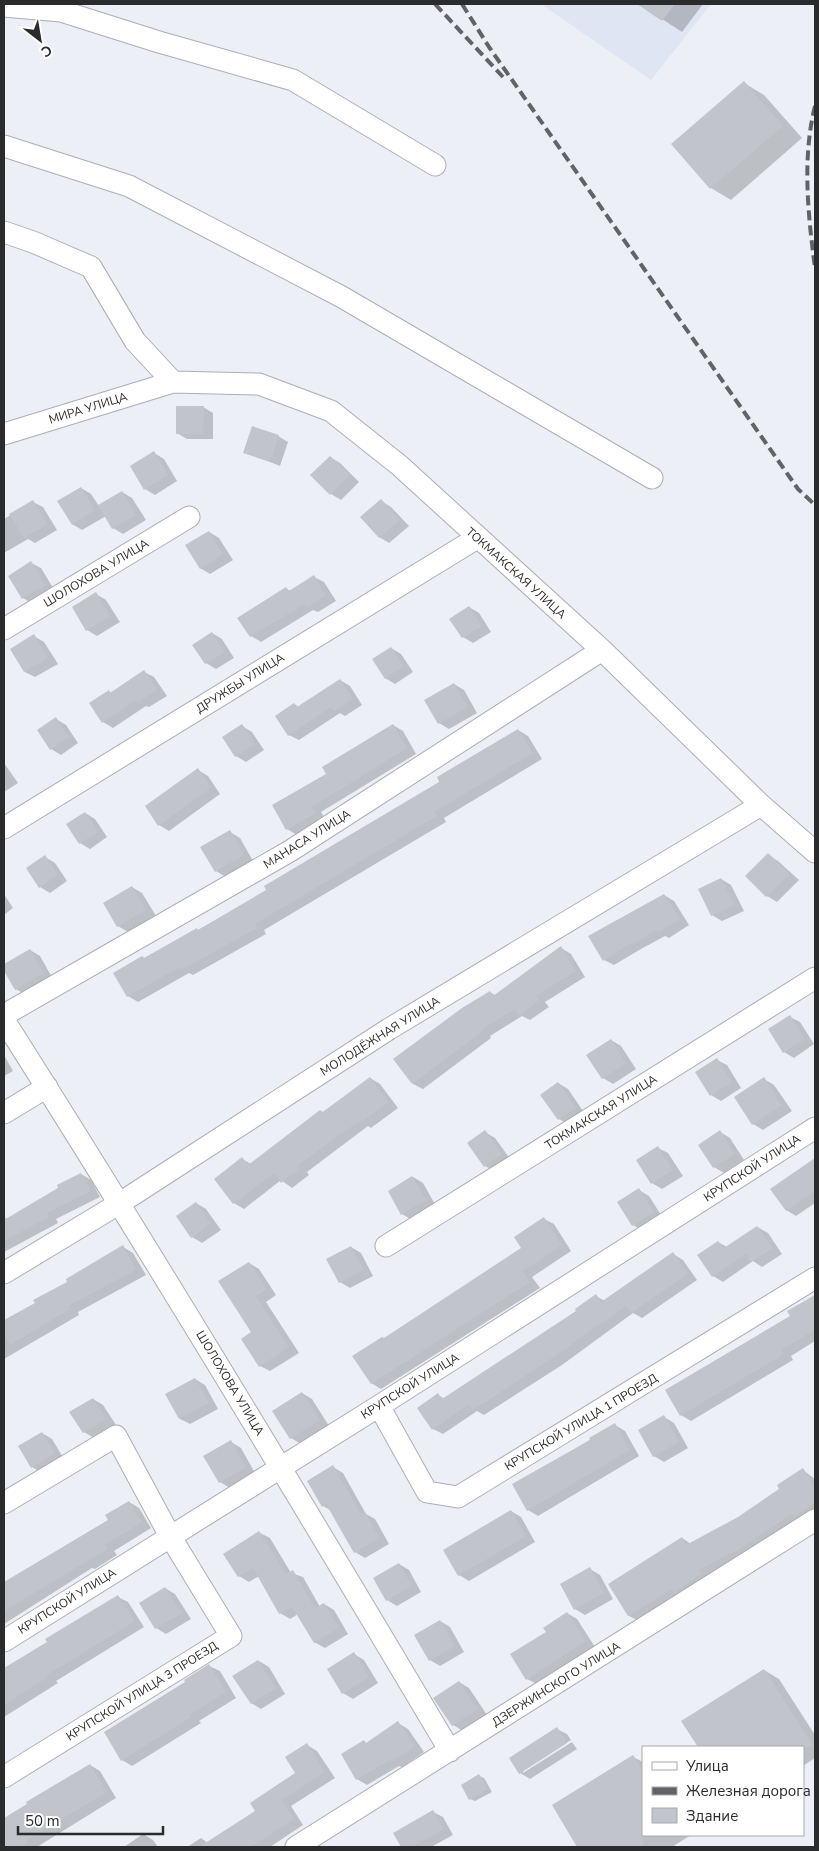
<svg xmlns="http://www.w3.org/2000/svg" width="819" height="1851" font-family="'Nunito Sans',sans-serif">
	<style>
		.built { fill: #dfe5f3 }
		.shadow { fill: #0003 }
		.building { fill: #c1c4ca }
		.lines { fill: none; stroke-linecap: round; stroke-linejoin: round }
		.minor-casing { stroke: #acaeb5; stroke-width: 23 }
		.minor { stroke: #fff; stroke-width: 21 }
		.rail { stroke: #616366; stroke-width: 4; stroke-dasharray: 10 5; stroke-linecap: butt }
		.labels { text-anchor: middle; dominant-baseline: central; stroke-width: 4.5; stroke-linejoin: round; paint-order: stroke }
		.street-label { font-size: 12px; fill: #2a2b2d; stroke: #fff }
	</style>
	<rect width="100%" height="100%" fill="#eceff6"/>
	<path class="built" d="M541 4H711L651 80Z"/>
	<path class="shadow" d="M639 4H703L682 32Z
		M744 83 764 95 802 138 731 200 711 188Z
		M203 407 213 413V439H187L177 433Z
		M278 436 288 442 280 466 245 452Z
		M154 453 164 459 177 481 155 495 145 489Z
		M330 457 340 463 359 482 341 500 331 494Z
		M81 488 91 494 99 506 122 492 132 498 146 520 123 534 113 528 106 516 82 530 72 524Z
		M381 501 391 507 409 526 389 543 379 537Z
		M33 502 43 507 57 530 35 543 28 539 4 553V519Z
		M209 532 219 538 233 560 210 574 200 568Z
		M31 563 41 568 55 591 33 604 23 598Z
		M314 577 324 582 336 601 318 612 313 610 261 642 251 636 286 589 291 591Z
		M96 594 106 600 120 622 97 636 87 630Z
		M469 607 479 613 491 632 473 643 463 637Z
		M212 633 222 639 234 658 216 669 206 663Z
		M34 636 44 642 58 664 35 677 25 672 12 649Z
		M391 648 401 654 413 672 395 684 385 678Z
		M144 672 154 677 167 696 149 707 146 706 113 728 103 722 109 692 112 693Z
		M340 680 350 686 362 705 345 716 340 713 299 740 289 735 294 704 299 707Z
		M454 684 464 690 477 713 449 729 439 723Z
		M56 719 66 725 78 743 61 755 51 749Z
		M393 725 403 731 416 754 321 812 325 819 297 835 287 829Z
		M242 726 252 732 264 750 246 762 236 756Z
		M518 730 528 736 542 759 444 818 446 822 264 930 266 934 193 975 189 973 138 1002 128 996 142 957 146 959 268 891 441 782Z
		M4 763 18 783 4 792Z
		M198 770 208 776 220 794 169 831 159 825Z
		M85 813 95 819 107 837 90 849 80 843Z
		M230 832 240 838 253 861 226 877 216 871Z
		M768 855 778 861 799 880 777 902 767 896 747 876Z
		M45 857 55 863 67 881 50 893 40 887Z
		M721 879 731 885 744 911 722 921 712 915Z
		M132 887 142 893 156 916 128 932 118 926Z
		M4 894 13 908 4 915Z
		M664 895 674 901 689 925 669 938 665 936 641 949 614 965 604 960Z
		M561 948 571 954 585 977 545 1002 549 1007 530 1020 522 1016 490 1036 491 1038 423 1089 413 1084 395 1060 490 992 496 996Z
		M30 950 40 956 53 979 26 995 16 989 4 965Z
		M790 1017 800 1022 814 1044 794 1058 784 1052Z
		M611 1040 621 1046 636 1069 613 1084 603 1078Z
		M4 1055 13 1071 4 1076Z
		M717 1060 727 1065 741 1088 721 1101 711 1095Z
		M370 1078 380 1084 398 1108 371 1128 368 1126 307 1172 309 1175 292 1188 281 1180 244 1209 234 1203 242 1159 251 1164Z
		M764 1079 774 1085 792 1111 763 1130 753 1124Z
		M558 1083 568 1089 585 1114 569 1125 559 1119Z
		M485 1132 495 1138 511 1160 495 1171 485 1166Z
		M720 1132 730 1138 744 1160 724 1173 714 1167Z
		M658 1148 668 1153 683 1176 662 1189 652 1183Z
		M815 1160V1203L796 1216 786 1210 772 1190Z
		M81 1174 91 1180 100 1197 56 1219 58 1223 4 1252V1218L9 1219Z
		M413 1177 423 1183 436 1206 412 1220 402 1214Z
		M639 1190 649 1196 663 1218 643 1231 633 1225Z
		M196 1203 206 1209 221 1230 202 1243 192 1237 177 1217Z
		M544 1219 554 1224 571 1251 532 1277 540 1288 381 1389 371 1383 384 1339 523 1248Z
		M757 1227 768 1233 782 1254 762 1267 753 1261 723 1282 713 1276 718 1242 727 1247Z
		M123 1247 133 1253 146 1275 78 1312 79 1315 4 1359V1321L36 1303Z
		M351 1247 361 1253 373 1276 350 1288 340 1282Z
		M673 1254 683 1260 697 1280 642 1318 633 1313 562 1365 484 1415 477 1411 443 1434 433 1429 438 1395 445 1399 578 1311 596 1296 605 1301Z
		M249 1263 259 1269 276 1295 266 1302 299 1353 270 1371 260 1366 253 1332Z
		M815 1295V1341L791 1356 793 1360 691 1421 681 1415 792 1316 789 1311Z
		M195 1379 205 1385 218 1409 190 1424 180 1419 167 1394Z
		M302 1393 312 1399 329 1426 301 1444 291 1438Z
		M93 1399 103 1405 116 1425 94 1438 84 1432Z
		M664 1417 674 1423 688 1448 664 1462 654 1456Z
		M615 1425 625 1431 639 1456 538 1516 528 1510 514 1485Z
		M42 1433 52 1439 64 1459 42 1473 32 1467Z
		M231 1442 241 1448 255 1473 230 1488 220 1482Z
		M333 1467 343 1473 366 1514 375 1519 389 1544 365 1558 355 1552 332 1511 323 1506Z
		M803 1470 815 1479V1514L639 1621 629 1616 610 1585 682 1538 691 1544 738 1518 780 1489Z
		M129 1502 139 1508 151 1528 114 1551 117 1555 95 1569 92 1568 4 1624V1583L109 1520Z
		M511 1511 521 1517 535 1542 469 1581 459 1575Z
		M260 1533 270 1538 291 1573 303 1577 320 1607 324 1604 334 1610 348 1634 325 1648 314 1642 298 1614 290 1619 280 1613 259 1576 249 1582 239 1576Z
		M399 1564 409 1570 421 1592 397 1606 387 1600Z
		M590 1569 600 1575 613 1599 585 1615 575 1609Z
		M165 1588 175 1594 191 1619 166 1634 156 1628 141 1604Z
		M118 1597 128 1602 144 1627 56 1681 58 1683 4 1717V1670Z
		M567 1613 577 1619 595 1647 537 1684 527 1679Z
		M440 1621 450 1627 464 1652 440 1666 430 1660Z
		M354 1654 364 1660 378 1683 353 1699 343 1693Z
		M259 1661 269 1667 285 1694 261 1709 251 1703Z
		M209 1666 220 1671 236 1698 199 1721 201 1723 132 1766 122 1760 187 1682Z
		M764 1670 779 1679 815 1735V1758L803 1766V1747H698L683 1721Z
		M459 1682 469 1688 487 1715 463 1731 453 1725Z
		M398 1723 408 1729 424 1752 402 1767 399 1766 367 1785 357 1779 367 1744Z
		M557 1729 567 1734 571 1740 523 1770V1773L572 1742 577 1749 530 1779 520 1773Z
		M307 1745 317 1751 335 1778 291 1806 303 1825 270 1847H187L201 1838 208 1843 257 1811 297 1773Z
		M633 1757 643 1762V1835H691L672 1847H579L553 1805Z
		M90 1765 100 1771 116 1798 37 1847H4V1819Z
		M479 1776 484 1778 492 1792 475 1801 470 1799Z
		M433 1812 443 1817 453 1835 431 1847H402L395 1834Z
		M143 1834 153 1840 158 1847H124Z"/>
	<path class="building" d="M637 4H675L662 21Z
		M744 81 783 126 710 189 671 144Z
		M176 406H204L203 434H176Z
		M252 426 279 435 270 462 243 453Z
		M154 451 168 475 144 490 130 466Z
		M330 456 350 475 330 495 310 475Z
		M81 487 95 510 72 525 57 501Z
		M122 491 136 515 112 529 98 505Z
		M381 499 400 520 379 538 360 517Z
		M33 500 48 524 24 538 9 514Z
		M209 531 223 554 200 569 185 545Z
		M31 561 46 585 22 599 8 576Z
		M314 575 326 595 307 607 305 604 250 637 237 618 286 587 289 591Z
		M96 592 110 616 86 631 72 607Z
		M469 606 482 626 462 638 449 619Z
		M212 632 225 652 205 664 192 645Z
		M34 634 48 658 24 672 10 649Z
		M391 647 404 666 385 679 372 659Z
		M144 670 157 690 138 702 136 700 102 723 89 703 109 690 110 693Z
		M340 679 353 699 334 711 331 707 288 736 275 716 294 703 297 707Z
		M454 683 468 707 438 724 424 700Z
		M56 717 69 737 50 750 37 730Z
		M242 724 255 744 235 757 222 737Z
		M393 724 407 748 312 807 316 813 286 830 272 805 326 774 322 767Z
		M518 729 533 753 434 812 437 816 255 924 257 928 182 970 180 967 127 997 113 973 142 956 144 958 197 928 198 930 266 890 264 886 439 782 437 777Z
		M198 768 211 788 158 826 145 806Z
		M85 812 98 832 79 844 66 824Z
		M230 830 244 855 215 872 200 847Z
		M768 853 790 874 766 897 745 876Z
		M45 855 58 875 39 888 26 868Z
		M721 878 735 905 711 916 698 889Z
		M132 886 146 910 117 927 103 903Z
		M664 894 680 919 658 933 656 930 632 945 631 943 603 961 588 936Z
		M561 946 576 971 536 996 539 1000 519 1016 515 1009 481 1030 482 1032 412 1084 393 1059 462 1008 490 991 493 996Z
		M30 949 44 973 15 990 4 971V964Z
		M790 1015 805 1039 783 1053 768 1029Z
		M611 1039 626 1063 602 1079 586 1055Z
		M717 1058 732 1082 710 1096 695 1072Z
		M370 1077 389 1102 360 1123 359 1121 297 1166 300 1169 281 1183 274 1173 233 1204 214 1179 242 1157 248 1165 320 1110 323 1112Z
		M764 1077 782 1105 752 1125 734 1097Z
		M558 1082 576 1108 558 1120 540 1095Z
		M485 1130 502 1154 484 1167 467 1143Z
		M720 1130 735 1154 713 1168 698 1145Z
		M658 1146 673 1170 651 1184 636 1160Z
		M815 1158V1191L786 1211 770 1189Z
		M81 1173 91 1191 47 1213 49 1217 4 1241V1220L58 1188 57 1185Z
		M412 1176 426 1200 401 1215 388 1191Z
		M639 1188 654 1212 632 1226 617 1202Z
		M196 1202 211 1223 191 1238 176 1216Z
		M544 1217 562 1245 523 1271 530 1282 371 1384 352 1356 382 1337 384 1338 521 1248 514 1237Z
		M757 1226 773 1248 751 1262 746 1254 712 1277 697 1255 718 1241 724 1248Z
		M123 1245 136 1270 68 1306 70 1309 10 1345 4 1335V1320L35 1303 33 1300 67 1282 66 1279Z
		M351 1246 364 1270 339 1283 326 1259Z
		M673 1252 688 1274 631 1313 626 1306 571 1344 572 1345 473 1410 469 1404 432 1430 417 1408 438 1393 442 1399 576 1311 575 1309 596 1294 601 1302Z
		M249 1262 267 1289 256 1296 289 1347 259 1367 241 1339 251 1332 218 1281Z
		M815 1295V1330L781 1350 784 1354 680 1416 665 1390 790 1316 787 1311Z
		M195 1378 209 1403 179 1419 165 1394Z
		M302 1392 320 1420 290 1439 272 1411Z
		M93 1398 106 1419 83 1433 69 1412Z
		M664 1415 679 1442 653 1457 638 1430Z
		M615 1423 630 1450 527 1511 512 1484 590 1440 589 1438Z
		M42 1432 55 1453 31 1468 18 1446Z
		M231 1440 246 1467 219 1483 203 1456Z
		M333 1465 361 1514 365 1512 380 1538 354 1553 326 1504 322 1507 307 1481Z
		M803 1468 815 1487V1502L794 1517 792 1514 741 1548 699 1570 701 1574 674 1593 672 1589 628 1616 608 1584 682 1537 686 1545 738 1517 779 1489 777 1485Z
		M129 1501 142 1522 105 1545 108 1549 4 1611V1582L108 1520 105 1515Z
		M511 1510 526 1536 458 1576 443 1550Z
		M259 1531 286 1574 293 1570 315 1608 324 1603 339 1628 314 1643 292 1607 279 1614 253 1568 238 1577 223 1554Z
		M399 1563 412 1586 386 1601 373 1578Z
		M590 1567 604 1593 574 1610 560 1584Z
		M165 1587 182 1613 155 1629 139 1603Z
		M118 1595 135 1621 47 1675 48 1677 4 1705V1668L47 1642 45 1639Z
		M567 1612 586 1641 526 1680 510 1654 546 1632 543 1628Z
		M440 1620 455 1646 429 1661 414 1635Z
		M354 1652 369 1677 342 1694 327 1669Z
		M258 1660 276 1688 251 1704 232 1676Z
		M209 1664 226 1692 190 1715 191 1717 121 1761 104 1732 185 1682 184 1680Z
		M764 1669 814 1747H698L681 1721Z
		M459 1681 478 1709 452 1726 433 1698Z
		M398 1721 415 1746 391 1762 390 1760 356 1780 341 1754 364 1740 366 1743Z
		M557 1727 567 1743 519 1774 509 1758Z
		M307 1743 325 1772 282 1800 294 1819 251 1847H199L255 1811 250 1803 295 1773 285 1757Z
		M633 1755 643 1771V1847H577L552 1805Z
		M90 1764 107 1792 27 1840 28 1842 20 1847H4V1818L27 1804 26 1802Z
		M479 1774 488 1789 469 1800 461 1785Z
		M433 1810 444 1829 412 1847H401L393 1833Z"/>
	<g class="lines">
		<g class="minor-casing">
			<path id="minor" d="M4 6 61 11 159 42 293 80 435 165
				M4 146 129 186 342 297 652 478
				M4 232 33 242 91 267 135 341 173 382
				M4 434 173 382 259 384 331 411 399 465 602 650 761 805 815 852
				M4 629 189 517
				M4 828 477 538
				M4 1015 290 851 602 650
				M4 1020C157 1261 304 1505 450 1751
				M4 1113 47 1087
				M386 1246 815 978
				M4 1273 120 1203 389 1029 761 805
				M379 1406 427 1492 458 1497 815 1278
				M4 1503 116 1436 170 1536 231 1636 4 1777
				M4 1641 379 1406 815 1128
				M296 1847 815 1520"/>
		</g>
		<use href="#minor" class="minor"/>
		<path class="rail" d="M435 4 503 77
			M462 4 489 47 798 489 815 505
			M815 106C802 158 808 215 815 268"/>
	</g>
	<g class="labels">
		<g class="street-label">
			<text transform="translate(88 408) rotate(-17)">МИРА УЛИЦА</text>
			<text transform="translate(96 573) rotate(-31)">ШОЛОХОВА УЛИЦА</text>
			<text transform="translate(516 573) rotate(42)">ТОКМАКСКАЯ УЛИЦА</text>
			<text transform="translate(240 683) rotate(-32)">ДРУЖБЫ УЛИЦА</text>
			<text transform="translate(307 839) rotate(-32)">МАНАСА УЛИЦА</text>
			<text transform="translate(380 1036) rotate(-32)">МОЛОДЁЖНАЯ УЛИЦА</text>
			<text transform="translate(601 1112) rotate(-32)">ТОКМАКСКАЯ УЛИЦА</text>
			<text transform="translate(752 1168) rotate(-33)">КРУПСКОЙ УЛИЦА</text>
			<text transform="translate(230 1383) rotate(59)">ШОЛОХОВА УЛИЦА</text>
			<text transform="translate(410 1386) rotate(-32)">КРУПСКОЙ УЛИЦА</text>
			<text transform="translate(581 1422) rotate(-31)">КРУПСКОЙ УЛИЦА 1 ПРОЕЗД</text>
			<text transform="translate(67 1601) rotate(-32)">КРУПСКОЙ УЛИЦА</text>
			<text transform="translate(556 1684) rotate(-32)">ДЗЕРЖИНСКОГО УЛИЦА</text>
			<text transform="translate(142 1691) rotate(-32)">КРУПСКОЙ УЛИЦА 3 ПРОЕЗД</text>
		</g>
	</g>
	<rect width="819" height="1851" fill="none" stroke="#2a2b2d" stroke-width="10"/>
	<rect x="642" y="1746" width="162" height="90" fill="#ffffff" stroke="#aaaaab"/>
	<rect x="652" y="1762" width="25" height="8" fill="#ffffff" stroke="#aaaaab"/>
	<text x="686" y="1771" font-size="15" fill="#2a2b2d">Улица</text>
	<rect x="652" y="1787" width="25" height="8" fill="#616366" stroke="#aaaaab"/>
	<text x="686" y="1796" font-size="15" fill="#2a2b2d">Железная дорога</text>
	<rect x="652" y="1808" width="25" height="15" fill="#c1c4ca" stroke="#aaaaab"/>
	<text x="686" y="1821" font-size="15" fill="#2a2b2d">Здание</text>
	<g transform="translate(40 40) rotate(149)" stroke="#ffffff" stroke-width="4" paint-order="stroke">
	<path d="M0-4L9 19L0 12L-9 19Z" fill="#2a2b2d"/>
	<text y="-8" font-size="14" font-weight="bold" text-anchor="middle" fill="#2a2b2d">С</text>
	</g>
	<path d="M18 1826v8h145v-8" fill="none" stroke="#2a2b2d" stroke-width="2.5"/>
	<text x="25" y="1826" font-size="15" fill="#2a2b2d" stroke="#ffffff" stroke-width="4" paint-order="stroke">50 m</text>
</svg>
